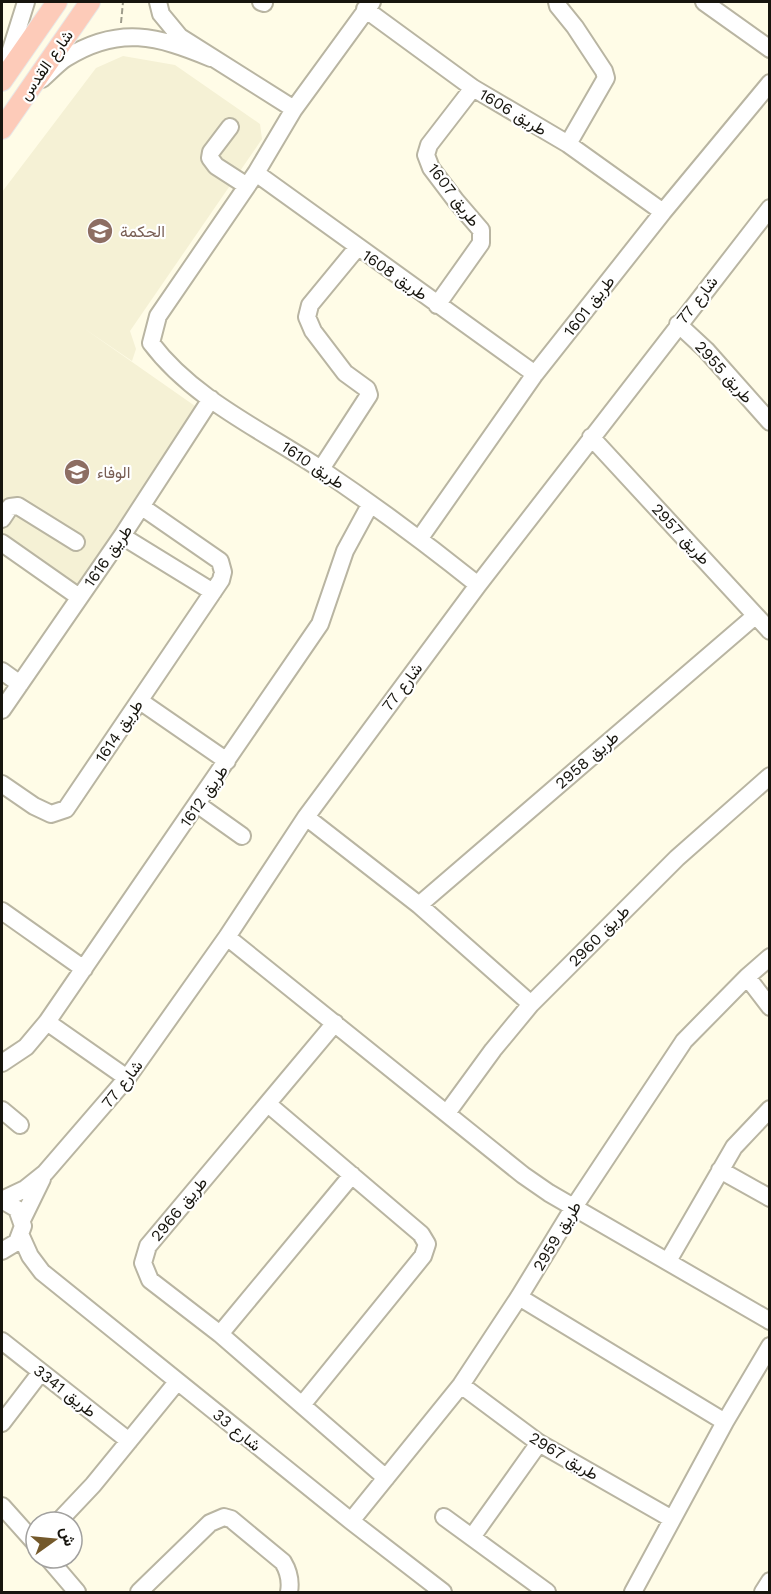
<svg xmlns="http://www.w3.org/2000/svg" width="771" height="1594" font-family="'Work Sans',Vazirmatn,sans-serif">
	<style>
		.built { fill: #f5f1d5 }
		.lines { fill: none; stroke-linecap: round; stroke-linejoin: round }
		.minor-casing { stroke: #b9b5a2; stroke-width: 20 }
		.major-casing { stroke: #e8e8e7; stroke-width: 22 }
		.path { stroke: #9e9c8c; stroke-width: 2; stroke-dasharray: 6 3; stroke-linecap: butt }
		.minor { stroke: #fff; stroke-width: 16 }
		.major { stroke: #fdcbb9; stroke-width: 20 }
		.labels { text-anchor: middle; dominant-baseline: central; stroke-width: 4.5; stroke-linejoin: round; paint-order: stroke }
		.street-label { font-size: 16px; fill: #17150e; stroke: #fff }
		.education-label { font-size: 16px; fill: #785e54; stroke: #fff; text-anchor: start }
	</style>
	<rect width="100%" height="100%" fill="#fffce7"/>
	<path class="built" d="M123 56 175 65 260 124 262 139 130 331 136 349 132 361 82 327 195 406 78 591 2 538V192L96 68Z"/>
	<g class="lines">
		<g class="minor-casing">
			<path id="minor" d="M158 2 161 14 180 37 294 109
				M261 2 264 3
				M372 2 294 109 256 173 158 316 151 343C193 399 262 430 319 468 374 505 427 544 478 585
				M557 2 558 6 575 27 604 71 606 78 568 144
				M704 2 770 49
				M365 9 473 88 568 144 663 212
				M4 72 26 2
				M42 79C50 72 58 63 66 58 119 25 158 36 211 58
				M230 127 211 152 210 158 216 166 247 186
				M256 173 535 374
				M437 305 481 243V230L456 201 431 168 426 155 429 145 473 88
				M678 324 706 350 770 422
				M591 437 770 631
				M321 469 369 395 367 389 345 373 313 331 307 317 310 305 357 248
				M2 519 10 507 18 506 76 542
				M122 536 213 592
				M420 538 535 374 663 212 770 83
				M2 543 79 597
				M2 671 20 684
				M140 701 227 761
				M2 710 122 536 211 399
				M2 784 34 806 51 814 66 809 221 580 223 572 220 561 142 507
				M197 804 242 836
				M306 817 419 905 531 1004
				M419 905 755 616
				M2 911 84 969
				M227 937 523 1175 549 1193 770 1321
				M747 977 770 1007
				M47 1022 127 1078
				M335 1023 148 1246 143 1263 150 1280 220 1334 386 1478
				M2 1063 26 1047 47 1022 320 624 345 551 370 505
				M268 1104 421 1234 427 1244 423 1256 302 1405
				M2 1110 20 1125
				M447 1113 493 1050 531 1004 677 858 770 776
				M720 1170 770 1198
				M2 1200 25 1189 45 1173 127 1078 227 937 306 817 478 585 770 208
				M2 1200 17 1209 23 1226 17 1242 2 1251
				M22 1220 42 1179
				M21 1236 30 1256 42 1272 351 1521 443 1592
				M668 1261 734 1147 770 1109
				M519 1297 725 1422
				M220 1334 352 1175
				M2 1341 129 1441
				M461 1385 539 1443 672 1519
				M2 1423 41 1372
				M2 1506 36 1544
				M444 1517 547 1592
				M351 1521 461 1385 519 1297 574 1207 684 1041 747 977 770 957
				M58 1522 93 1485 177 1382
				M472 1537 539 1443
				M48 1558 77 1592
				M139 1592 210 1523 224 1517 231 1519 283 1562C289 1572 291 1581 289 1592
				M633 1592 725 1422 770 1346
				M763 1592 770 1581"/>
		</g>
		<g class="major-casing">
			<path id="major" d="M2 81 57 2
				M2 129 90 2"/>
		</g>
		<path class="path" d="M121 23 123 2"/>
		<use href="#minor" class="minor"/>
		<use href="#major" class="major"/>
	</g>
	<defs>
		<g id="school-disc" transform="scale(1.35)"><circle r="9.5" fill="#8d6e63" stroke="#fff"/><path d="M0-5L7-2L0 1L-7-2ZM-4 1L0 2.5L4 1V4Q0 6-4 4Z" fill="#fff"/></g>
	</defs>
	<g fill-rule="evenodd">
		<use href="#school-disc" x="100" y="231"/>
		<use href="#school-disc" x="77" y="472"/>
	</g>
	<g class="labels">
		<g class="street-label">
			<text transform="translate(46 65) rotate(-55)">شارع القدس</text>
			<text transform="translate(513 112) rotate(31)">طريق 1606</text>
			<text transform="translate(454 195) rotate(53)">طريق 1607</text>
			<text transform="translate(395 275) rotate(35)">طريق 1608</text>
			<text transform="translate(697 300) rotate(-52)">شارع 77</text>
			<text transform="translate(589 306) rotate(-52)">طريق 1601</text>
			<text transform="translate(724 372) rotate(48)">طريق 2955</text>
			<text transform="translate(313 465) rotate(34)">طريق 1610</text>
			<text transform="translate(681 534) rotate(47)">طريق 2957</text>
			<text transform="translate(108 556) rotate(-55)">طريق 1616</text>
			<text transform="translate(402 687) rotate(-53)">شارع 77</text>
			<text transform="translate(119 731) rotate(-56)">طريق 1614</text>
			<text transform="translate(587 760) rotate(-41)">طريق 2958</text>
			<text transform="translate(204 796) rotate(-55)">طريق 1612</text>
			<text transform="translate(599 936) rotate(-45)">طريق 2960</text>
			<text transform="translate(122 1084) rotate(-52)">شارع 77</text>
			<text transform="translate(179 1209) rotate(-50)">طريق 2966</text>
			<text transform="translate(557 1236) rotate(-59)">طريق 2959</text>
			<text transform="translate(65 1391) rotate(38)">طريق 3341</text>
			<text transform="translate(237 1430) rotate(39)">شارع 33</text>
			<text transform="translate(564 1456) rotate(31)">طريق 2967</text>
		</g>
		<g class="education-label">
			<text x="120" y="231">الحكمة</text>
			<text x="97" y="472">الوفاء</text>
		</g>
	</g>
	<rect width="771" height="1594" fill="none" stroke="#17150e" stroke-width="6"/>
	<g transform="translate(54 1540) rotate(75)"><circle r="28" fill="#ffffff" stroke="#a2a19f" stroke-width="1.5"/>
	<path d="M0-4.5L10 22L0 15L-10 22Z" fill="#74592b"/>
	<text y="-9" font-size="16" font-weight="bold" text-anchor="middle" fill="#17150e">ش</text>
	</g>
</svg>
